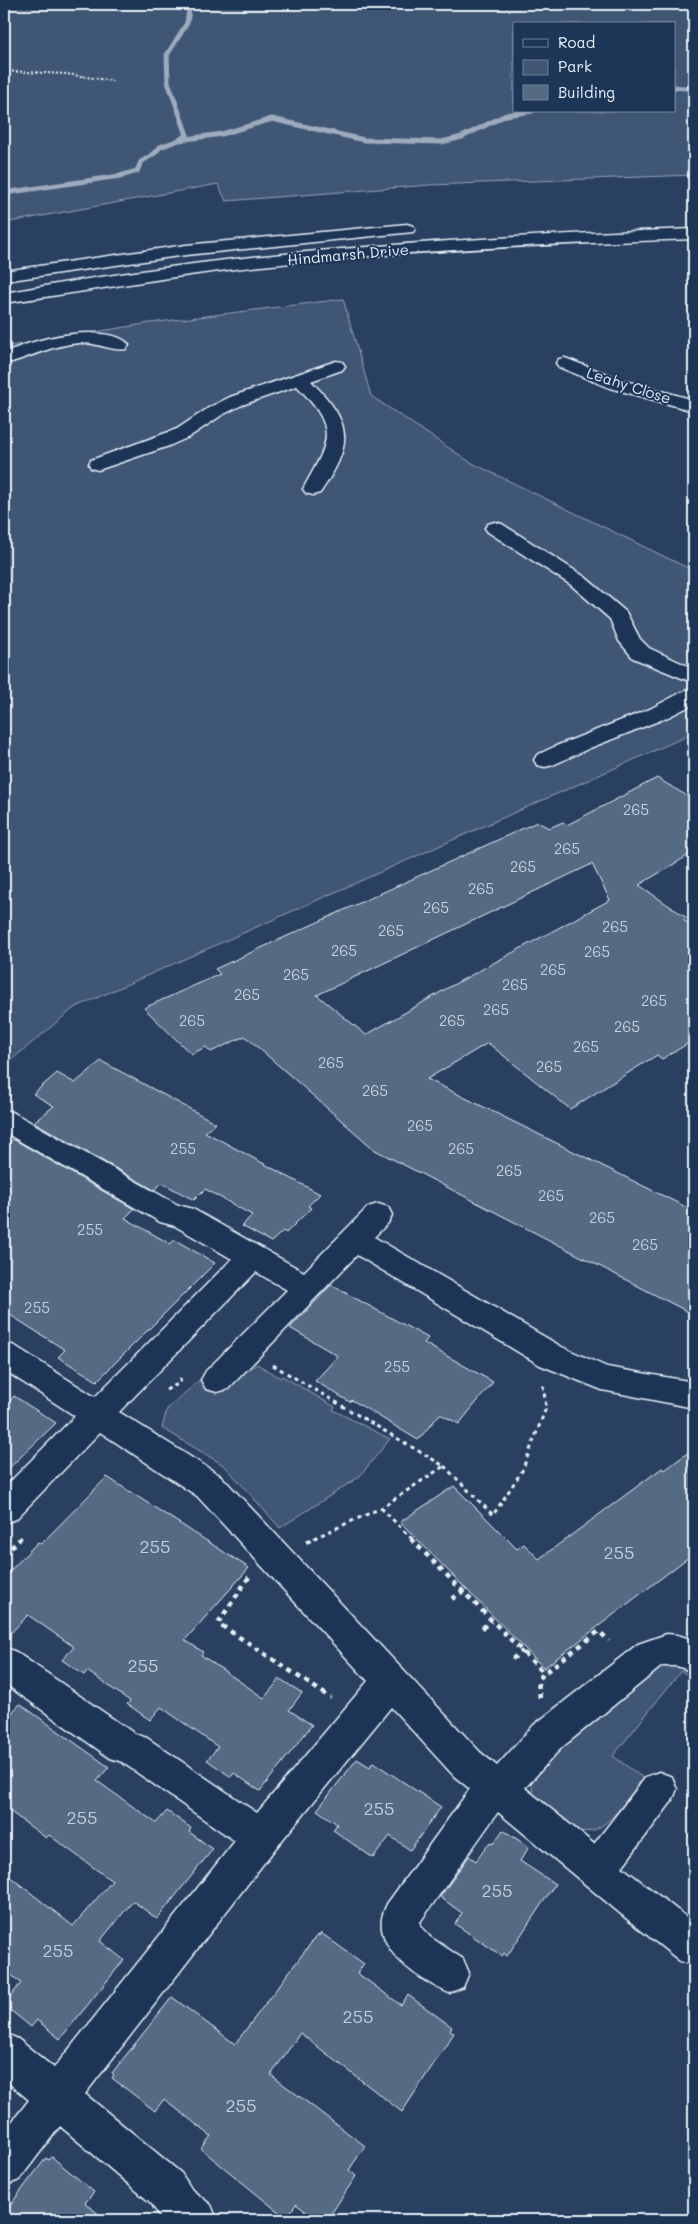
<svg xmlns="http://www.w3.org/2000/svg" width="698" height="2224" font-family="Mali,sans-serif">
	<style>
		.green { fill: #415774; stroke: #94a4b6; fill-rule: evenodd }
		.lines { fill: none; stroke-linecap: round; stroke-linejoin: round }
		.stream { stroke: #9dabbd; stroke-width: 5 }
		.building { fill: #556a83; stroke: #e8f1f8; fill-rule: evenodd }
		.minor-casing { stroke: #e8f1f8; stroke-width: 3 }
		.major-casing { stroke: #e8f1f8; stroke-width: 3 }
		.path-far2 { stroke: #e8f1f8; stroke-width: 2; stroke-dasharray: 2 2; stroke-linecap: butt }
		.path-far1 { stroke: #e8f1f8; stroke-width: 3; stroke-dasharray: 4 4; stroke-linecap: butt }
		.path { stroke: #e8f1f8; stroke-width: 4.5; stroke-dasharray: 5 5; stroke-linecap: butt }
		.minor { fill: #1d3557; fill-rule: evenodd }
		.major { fill: #1d3557; fill-rule: evenodd }
		.labels { text-anchor: middle; dominant-baseline: central; stroke-width: 4; stroke-linejoin: round; paint-order: stroke }
		.far-street-label { font-size: 15px; fill: #e8f1f8; stroke: #1d3557 }
		.number-label { font-size: 15px; fill: #c3cfdb }
		.near-number-label { font-size: 18px; fill: #c3cfdb }
	</style>
	<rect width="100%" height="100%" fill="#294061"/>
	<filter id="ink" filterUnits="userSpaceOnUse"><feTurbulence type="fractalNoise" baseFrequency=".02" numOctaves="2"/><feDisplacementMap in="SourceGraphic" scale="10" xChannelSelector="R" yChannelSelector="G"/><feConvolveMatrix kernelMatrix="1 2 1 2 8 2 1 2 1" color-interpolation-filters="sRGB"/></filter>
	<g filter="url(#ink)">
		<path class="green" d="M4 4H694V175L430 185 226 201 218 184 4 223ZM514 24H674V111H514Z
			M343 299 371 396 470 462 694 571V733L74 1008 4 1066V347L150 323Z
			M257 1364 280 1378 282 1376 335 1407 333 1410 390 1439 359 1477 280 1528 225 1466 162 1428 167 1409 205 1375 225 1386Z
			M685 1664 694 1669V1679L681 1671 613 1756 643 1778C629 1795 603 1841 577 1830 562 1823 547 1807 534 1797L531 1782 536 1770 652 1666Z"/>
		<g class="lines">
			<path class="stream" d="M674 87 694 89
				M179 140 187 135 168 82 167 55 187 23 190 4
				M4 193 120 176 137 171 141 162 155 153 160 147 179 140 222 134 272 119 364 140 442 142 462 137 506 115 532 111"/>
		</g>
		<path class="building" d="M657 778 694 800V852L639 885 687 918 683 920 694 927V1040L662 1059 657 1055 570 1109 488 1043 427 1079 694 1211V1315L375 1150 245 1036 211 1052 206 1047 191 1054 144 1008 220 974 215 969 537 822 549 828 563 822 567 825ZM592 864 610 900 453 985 366 1035 317 995Z
			M101 1061 216 1123 205 1132 320 1194 308 1206 311 1208 286 1233 283 1231 271 1242 242 1226 252 1215 205 1189 194 1200 162 1183 154 1190 34 1122 54 1106 33 1094 57 1073 75 1083Z
			M13 1139 134 1209 125 1218 170 1244 175 1240 215 1263 97 1381 58 1357 65 1350 4 1311V1147Z
			M331 1285 428 1338 424 1343 493 1382 459 1424 440 1414 418 1440 352 1400 350 1402 315 1381 338 1356 290 1328Z
			M14 1396 56 1423 4 1473V1407Z
			M694 1448V1553L544 1668 400 1522 454 1486 517 1549 524 1544 539 1559 662 1468 665 1470Z
			M107 1477 249 1568 185 1640 203 1652 201 1655 264 1698 280 1679 302 1693 289 1710 312 1725 260 1791 234 1773 231 1777 207 1760 218 1747 161 1707 150 1720 127 1704 130 1701 87 1671 84 1675 62 1660 74 1647 28 1615 4 1640V1577L38 1542 41 1544Z
			M20 1704 109 1767 97 1781 156 1823 167 1811 191 1828 189 1832 213 1849 157 1919 133 1901 100 1941 124 1960 60 2039 37 2020 31 2027 4 2005 21 1983 4 1969V1872L73 1926 112 1881 49 1835 46 1838 4 1807V1721Z
			M357 1759 370 1767 373 1762 441 1807 410 1850 390 1836 373 1858 333 1830 337 1824 317 1810Z
			M503 1830 529 1847 520 1861 555 1884 507 1956 504 1953 502 1956 455 1924 462 1913 440 1897 469 1856 476 1861 490 1842 493 1844Z
			M321 1933 364 1964 357 1973 401 2005 408 1995 452 2027 450 2030 454 2033 402 2112 300 2033 271 2075 365 2146 349 2170 356 2176 327 2220H317L296 2204 286 2218 201 2149 211 2136 164 2099 155 2111 112 2078 114 2075 112 2073 172 1997 235 2044 317 1935 319 1936Z
			M52 2157 94 2192 85 2203 106 2220H4V2213L46 2158 49 2160Z"/>
		<g class="lines">
			<g class="minor-casing">
				<path id="minor" d="M91 333C102 334 122 335 129 345L126 349C114 352 96 342 80 343 50 345 30 358 4 364V353C31 341 61 333 91 333Z
					M565 358 622 380 694 400V411L610 388 559 367 556 363 559 359Z
					M336 361 342 362 345 366 342 370 311 381C353 424 354 443 320 493L313 495 306 493 303 489C330 440 339 430 297 386L242 405 222 415 189 437 169 446 98 470 91 468 89 464 91 460 177 429 210 407 230 397Z
					M495 522 502 524 585 577 626 612 640 639 649 648 694 669V683L633 658 619 641 610 619 571 585 488 532 485 528 488 524Z
					M694 689V704L666 718 590 748 553 765 545 767 537 765 534 760 537 755 556 746 650 709 686 690Z
					M4 1110 14 1113 178 1205 193 1209 304 1272 368 1207 378 1204 388 1207 392 1215 388 1223 374 1237 562 1347 607 1367 694 1382V1408L602 1390 540 1365 357 1255 228 1389 217 1392 206 1389 201 1380 206 1371 287 1290 256 1272 119 1412 221 1476 480 1752 497 1766 534 1725 638 1644 667 1634 677 1635 694 1640V1672L677 1666H662L560 1749 525 1788 594 1844 646 1777 659 1772 672 1777 677 1789 672 1801 622 1867 694 1923V1966L680 1961 627 1919 498 1812 420 1922V1926L430 1937 463 1959 469 1973 463 1987 449 1993C422 1981 377 1953 382 1918 383 1913 385 1908 387 1904L470 1789 454 1776 391 1707 274 1850 85 2094 181 2173 192 2190 211 2205 217 2220H162L151 2203 60 2126 19 2180 4 2186V2132L29 2100 4 2079V2033L18 2039 54 2068 235 1841 122 1762 110 1758 4 1683V1647L16 1652 135 1734 147 1738 257 1813 368 1681 197 1496 100 1432 16 1519 4 1523V1488L75 1416 4 1370V1343L15 1346 95 1397 232 1259 175 1226 160 1222 4 1132Z"/>
			</g>
			<g class="major-casing">
				<path id="major" d="M407 224 413 226 415 229 413 232 186 255 4 281V271L186 245Z
					M694 229V239C550 244 405 251 261 266 175 275 90 291 4 303V293C90 278 176 265 263 256 406 242 550 234 694 229Z"/>
			</g>
			<path class="path-far2" d="M4 71 67 74 113 81"/>
			<path class="path-far1" d="M273 1365 444 1466 381 1508 310 1540
				M166 1390 180 1383 181 1375
				M444 1466 493 1515 522 1471 546 1408 543 1384
				M381 1508 413 1540
				M19 1540 23 1536"/>
			<path class="path" d="M411 1539 545 1674
				M306 1542 313 1539
				M4 1555 20 1539
				M249 1577 218 1623 331 1698
				M452 1599 464 1591
				M482 1628 492 1621
				M512 1659 523 1651
				M540 1698 538 1681 543 1674 599 1631 609 1641
				M693 2220 694 2218"/>
			<use href="#minor" class="minor"/>
			<use href="#major" class="major"/>
		</g>
	</g>
	<g class="labels">
		<g class="far-street-label">
			<text transform="translate(348 254) rotate(-5)">Hindmarsh Drive</text>
			<text transform="translate(629 385) rotate(18)">Leahy Close</text>
		</g>
		<g class="number-label">
			<text x="636" y="809">265</text>
			<text x="567" y="848">265</text>
			<text x="523" y="866">265</text>
			<text x="481" y="888">265</text>
			<text x="436" y="907">265</text>
			<text x="615" y="926">265</text>
			<text x="391" y="930">265</text>
			<text x="344" y="950">265</text>
			<text x="597" y="951">265</text>
			<text x="553" y="969">265</text>
			<text x="296" y="974">265</text>
			<text x="515" y="984">265</text>
			<text x="247" y="994">265</text>
			<text x="654" y="1000">265</text>
			<text x="496" y="1009">265</text>
			<text x="192" y="1020">265</text>
			<text x="452" y="1020">265</text>
			<text x="627" y="1026">265</text>
			<text x="586" y="1046">265</text>
			<text x="331" y="1062">265</text>
			<text x="549" y="1066">265</text>
			<text x="375" y="1090">265</text>
			<text x="420" y="1125">265</text>
			<text x="183" y="1148">255</text>
			<text x="461" y="1148">265</text>
			<text x="509" y="1170">265</text>
			<text x="551" y="1195">265</text>
			<text x="602" y="1217">265</text>
			<text x="90" y="1229">255</text>
			<text x="645" y="1244">265</text>
			<text x="37" y="1307">255</text>
			<text x="397" y="1366">255</text>
		</g>
		<g class="near-number-label">
			<text x="155" y="1546">255</text>
			<text x="619" y="1552">255</text>
			<text x="143" y="1665">255</text>
			<text x="379" y="1808">255</text>
			<text x="82" y="1817">255</text>
			<text x="497" y="1890">255</text>
			<text x="58" y="1950">255</text>
			<text x="358" y="2016">255</text>
			<text x="241" y="2105">255</text>
		</g>
	</g>
	<rect width="698" height="2224" fill="none" stroke="#1d3557" stroke-width="20"/>
	<rect x="10" y="10" width="678" height="2204" fill="none" stroke="#e8f1f8" stroke-width="2" filter="url(#ink)"/>
	<rect x="513" y="22" width="162" height="90" fill="#1d3557" stroke="#6e8097"/>
	<rect x="523" y="39" width="25" height="8" fill="#1d3557" stroke="#6e8097"/>
	<text x="558" y="48" font-size="15" fill="#e8f1f8">Road</text>
	<rect x="523" y="60" width="25" height="15" fill="#415774" stroke="#6e8097"/>
	<text x="558" y="72" font-size="15" fill="#e8f1f8">Park</text>
	<rect x="523" y="85" width="25" height="15" fill="#556a83" stroke="#6e8097"/>
	<text x="558" y="98" font-size="15" fill="#e8f1f8">Building</text>
</svg>
